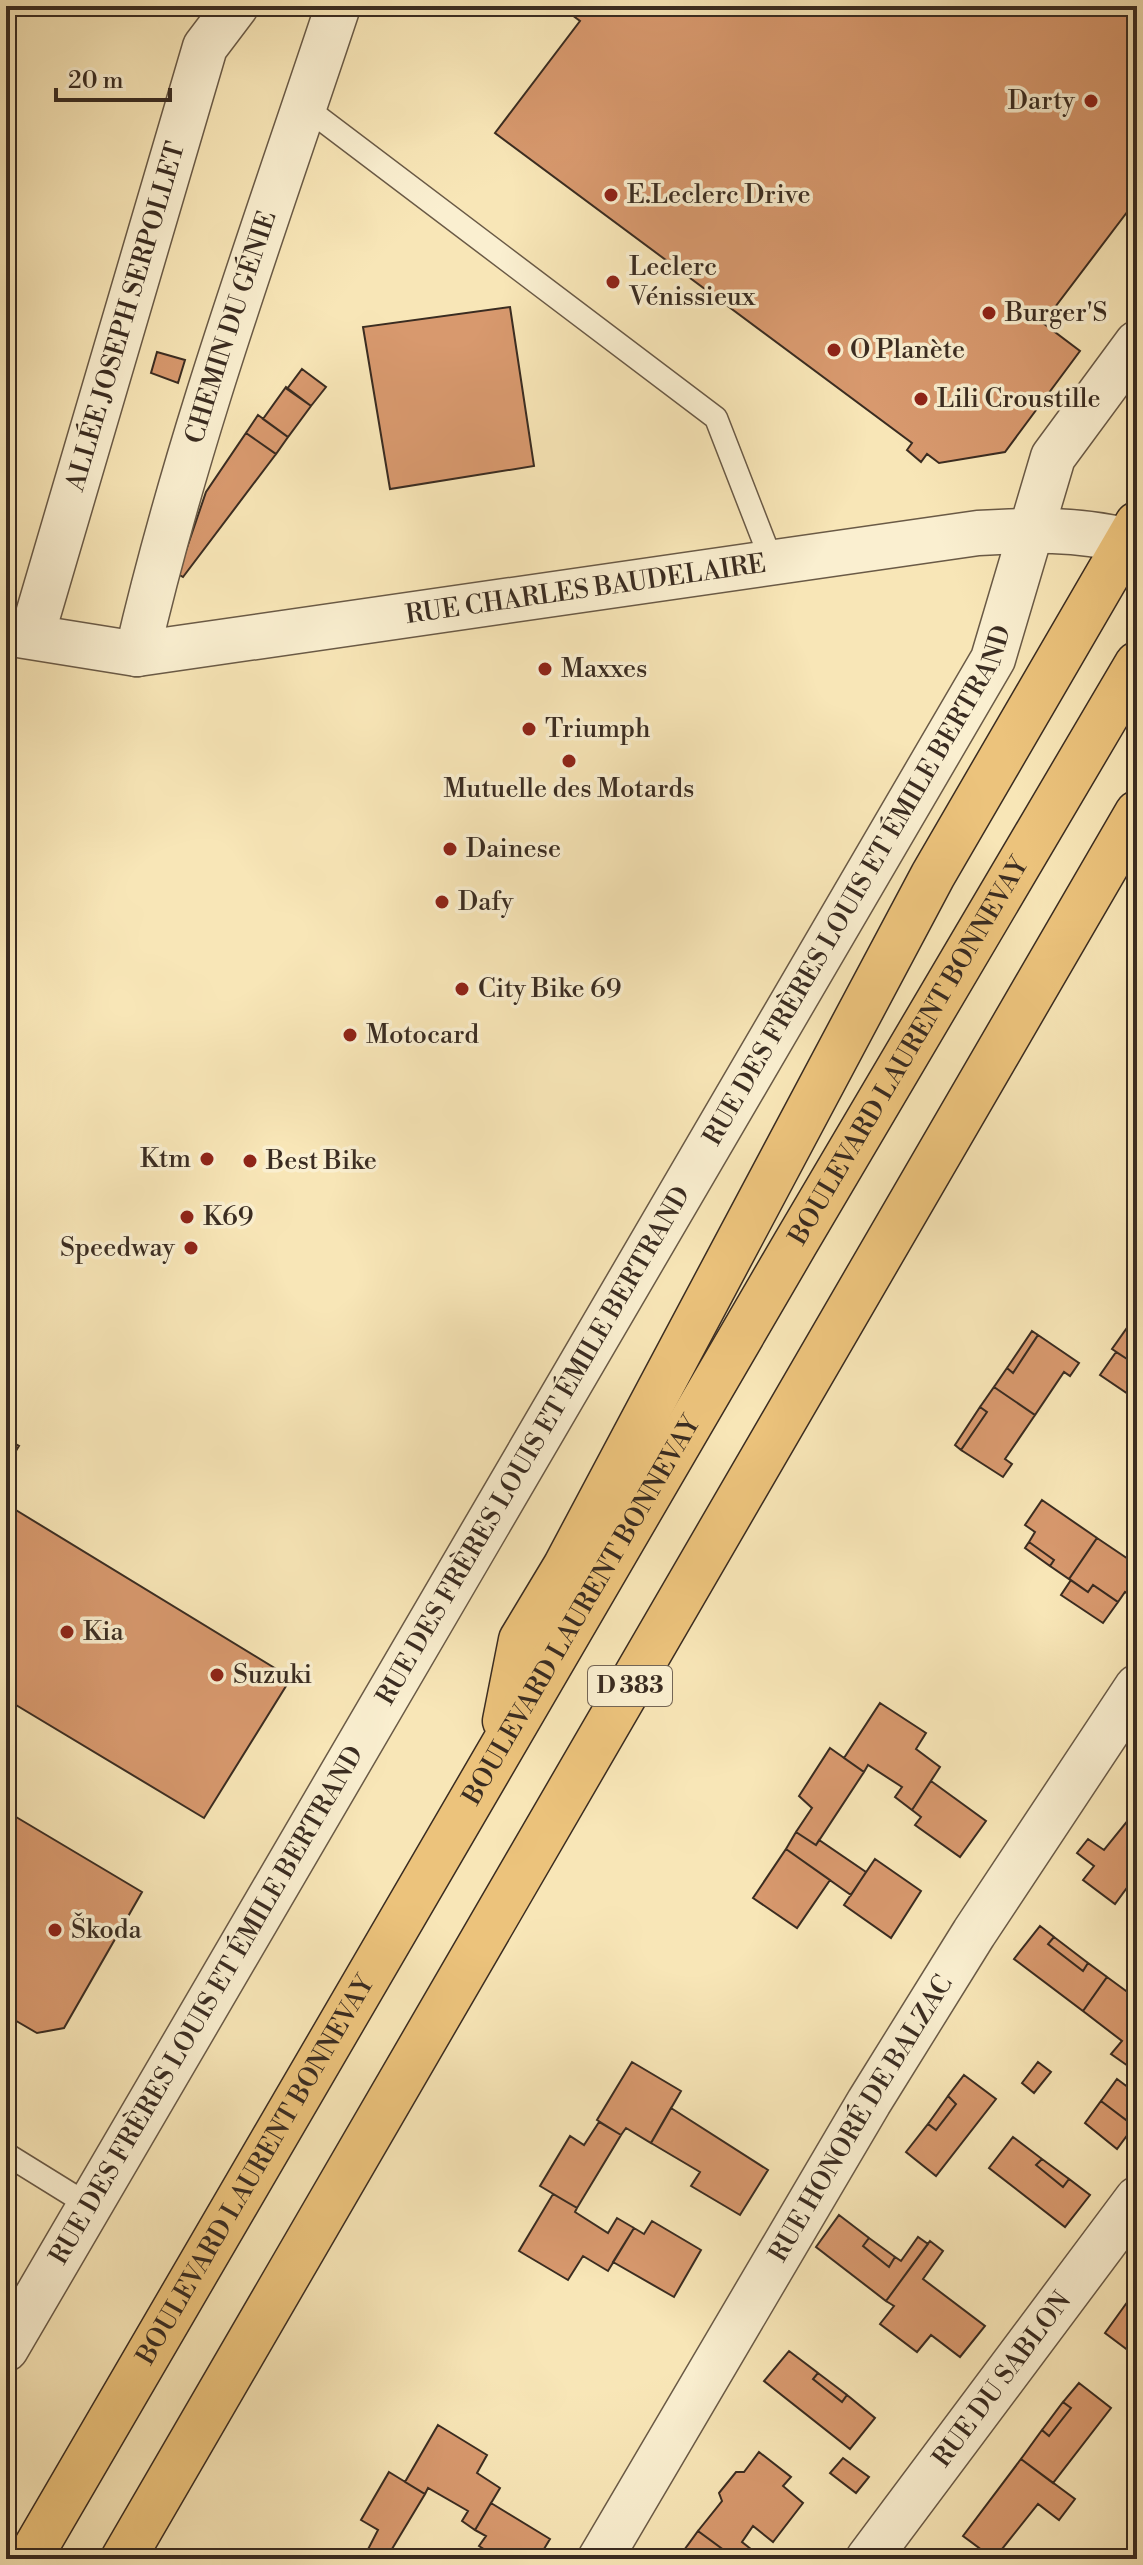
<svg xmlns="http://www.w3.org/2000/svg" width="1143" height="2565" font-family="'Libre Bodoni',serif">
	<style>
		.building { fill: #d8996e; stroke: #3a2c21; stroke-width: 2 }
		.lines { fill: none; stroke-linecap: round; stroke-linejoin: round }
		.lane-casing { stroke: #6a5a46; stroke-width: 25 }
		.street-casing { stroke: #6a5a46; stroke-width: 47 }
		.highway-casing { stroke: #3a2c21; stroke-width: 47 }
		.lane { stroke: #faefd0; stroke-width: 22 }
		.street { stroke: #faefd0; stroke-width: 44 }
		.highway { stroke: #ecc37c; stroke-width: 44 }
		.poi-dot { fill: #8f2418; stroke: #faefd0; stroke-width: 3 }
		.labels { text-anchor: middle; dominant-baseline: central; stroke-width: 7; stroke-linejoin: round; paint-order: stroke }
		.shield { fill: #faefd0; stroke: #746656; stroke-width: 2 }
		.shield-label { font-size: 24px; font-weight: bold; fill: #3a2c21 }
		.poi-label { font-size: 26px; fill: #3a2c21; stroke: #faefd0; text-anchor: start }
		.street-label { font-size: 26px; fill: #3a2c21; stroke: #faefd0 }
	</style>
	<rect width="100%" height="100%" fill="#f8e6b7"/>
	<filter id="stains"><feTurbulence type="fractalNoise" baseFrequency=".0025" numOctaves="4"/><feColorMatrix values="0 0 0 0 .2 0 0 0 0 .09 0 0 0 0 .02 0 0 0 .5 -.17"/></filter>
	<radialGradient id="worn" r=".72"><stop offset=".6" stop-color="#630" stop-opacity="0"/><stop offset="1" stop-color="#630" stop-opacity=".3"/></radialGradient>
	<path class="building" d="M560 6H1137V199L1043 323 1080 351 1005 452 939 463 927 454 921 462 907 450 912 443 495 133 580 21Z
		M510 307 534 466 390 489 363 327Z
		M157 352 185 360 178 383 151 373Z
		M302 369 326 387 311 406 287 389Z
		M286 387 311 406 288 437 263 419Z
		M258 415 288 437 276 454 246 433Z
		M246 433 276 454 183 577 178 574 206 492Z
		M1129 1325 1137 1331V1345L1127 1359 1112 1349Z
		M1032 1331 1038 1335 1013 1373 1007 1368Z
		M1038 1335 1079 1363 1070 1376 1064 1372 1035 1415 994 1387 1007 1368 1013 1373Z
		M1137 1345V1400L1100 1375 1116 1352 1127 1359Z
		M994 1387 1035 1415 1005 1459 1012 1464 1003 1477 961 1450 987 1412 980 1407Z
		M980 1407 987 1412 961 1450 955 1445Z
		M6 1439 19 1446 6 1467Z
		M1042 1500 1097 1538 1069 1579 1050 1566 1054 1560 1029 1542 1035 1532 1025 1525Z
		M6 1504 291 1678 204 1818 6 1699Z
		M1097 1538 1137 1565 1136 1600 1125 1592 1118 1602 1093 1585 1088 1592 1069 1579Z
		M1029 1542 1054 1560 1050 1566 1025 1548Z
		M1071 1580 1088 1592 1093 1585 1118 1602 1103 1623 1061 1595Z
		M880 1703 926 1733 916 1749 940 1767 912 1810 895 1797 902 1787 868 1765 864 1772 844 1758Z
		M830 1748 864 1772 816 1845 796 1832 812 1808 799 1796Z
		M931 1781 986 1821 960 1857 915 1825 921 1817 912 1810Z
		M1137 1809V1874L1115 1904 1083 1880 1094 1866 1077 1853 1088 1839 1104 1850Z
		M6 1811 142 1892 64 2028 37 2033 6 2015Z
		M796 1832 816 1845 819 1840 866 1872 851 1895 786 1849Z
		M786 1849 830 1880 797 1928 753 1898Z
		M875 1859 921 1891 891 1938 844 1905Z
		M1040 1926 1054 1937 1048 1944 1083 1971 1088 1963 1107 1977 1083 2011 1014 1959Z
		M1054 1937 1088 1963 1083 1971 1048 1944Z
		M1107 1977 1137 1999 1132 2007 1137 2011V2055L1128 2066 1111 2054 1122 2041 1083 2011Z
		M632 2062 681 2091 651 2143 626 2128 621 2135 597 2120Z
		M1038 2062 1051 2072 1034 2093 1022 2083Z
		M964 2075 996 2099 936 2176 906 2152 928 2124 936 2130 956 2104 948 2096Z
		M1117 2079 1137 2094V2122L1134 2126 1101 2101Z
		M948 2096 956 2104 936 2130 928 2124Z
		M1101 2101 1134 2126 1117 2149 1085 2123Z
		M671 2108 768 2170 740 2215 691 2186 700 2172 651 2143Z
		M599 2122 621 2135 577 2208 540 2186 570 2136 584 2145Z
		M1013 2137 1042 2159 1036 2165 1063 2187 1069 2179 1090 2195 1065 2227 989 2168Z
		M1042 2159 1069 2179 1063 2187 1036 2165Z
		M553 2194 577 2208 575 2212 608 2233 617 2218 634 2228 608 2271 583 2256 568 2280 519 2251Z
		M839 2215 869 2238 863 2246 889 2267 895 2257 901 2261 918 2237 928 2244 886 2301 816 2247Z
		M652 2221 701 2250 674 2297 613 2262 634 2228 644 2234Z
		M869 2238 895 2257 889 2267 863 2246Z
		M930 2241 943 2251 923 2279 985 2326 960 2357 931 2335 917 2352 880 2324 894 2306 886 2301Z
		M1128 2301 1137 2307V2357L1105 2333Z
		M789 2351 818 2373 813 2379 842 2402 847 2395 875 2418 850 2449 764 2381Z
		M818 2373 847 2395 842 2402 813 2379Z
		M1079 2383 1111 2408 1053 2483 1021 2459 1042 2430 1049 2436 1071 2408 1063 2402Z
		M1063 2402 1071 2408 1049 2436 1042 2430Z
		M438 2425 487 2455 477 2473 500 2488 475 2530 462 2521 468 2511 428 2488 425 2494 405 2482Z
		M759 2452 791 2477 783 2486 803 2503 773 2542 753 2526 742 2542 761 2557 760 2559H736L698 2531 722 2501 719 2493 736 2472H744Z
		M843 2458 869 2477 856 2493 830 2473Z
		M1021 2459 1075 2499 1059 2520 1038 2504 994 2559 963 2536Z
		M389 2472 425 2494 386 2559H363L378 2530 361 2520Z
		M491 2503 550 2539 538 2559H500L479 2546 486 2536 475 2530Z
		M698 2531 732 2556 729 2559H688L682 2553Z"/>
	<g class="lines">
		<g class="lane-casing">
			<path id="lane" d="M305 107 716 418 772 562
				M6 2154 90 2206"/>
		</g>
		<g class="street-casing">
			<g id="street">
				<path id="s1" d="M6 633 137 654 978 533C1029 530 1077 528 1127 541"/>
				<path id="s2" d="M32 635 205 47 236 6"/>
				<path id="s3" d="M137 654C188 434 267 220 338 6"/>
				<path id="s4" d="M6 2349 993 659 1053 457 1137 343"/>
				<path id="s5" d="M600 2559 869 2102 974 1933 1137 1687"/>
				<path id="s6" d="M868 2559 1137 2199"/>
			</g>
		</g>
		<g class="highway-casing">
			<g id="highway">
				<path d="M505 1721 521 1640 565 1567 933 875 1137 524"/>
				<path id="s7" d="M29 2559 795 1244 1137 664"/>
				<path d="M123 2559 1137 813"/>
			</g>
		</g>
		<use href="#lane" class="lane"/>
		<use href="#street" class="street"/>
		<use href="#highway" class="highway"/>
	</g>
	<g class="poi-dot">
		<circle cx="1091" cy="101" r="8"/>
		<circle cx="611" cy="195" r="8"/>
		<circle cx="613" cy="282" r="8"/>
		<circle cx="989" cy="313" r="8"/>
		<circle cx="834" cy="350" r="8"/>
		<circle cx="921" cy="399" r="8"/>
		<circle cx="545" cy="669" r="8"/>
		<circle cx="529" cy="729" r="8"/>
		<circle cx="569" cy="761" r="8"/>
		<circle cx="450" cy="849" r="8"/>
		<circle cx="442" cy="902" r="8"/>
		<circle cx="462" cy="989" r="8"/>
		<circle cx="350" cy="1035" r="8"/>
		<circle cx="207" cy="1159" r="8"/>
		<circle cx="250" cy="1161" r="8"/>
		<circle cx="187" cy="1217" r="8"/>
		<circle cx="191" cy="1248" r="8"/>
		<circle cx="67" cy="1632" r="8"/>
		<circle cx="217" cy="1675" r="8"/>
		<circle cx="55" cy="1930" r="8"/>
	</g>
	<g class="labels">
		<rect class="shield" x="588" y="1666" width="84" height="40" rx="6"/>
		<g class="shield-label">
			<text x="630" y="1686">D 383</text>
		</g>
		<g class="poi-label">
			<text x="1075" y="101" text-anchor="end">Darty</text>
			<text x="627" y="195">E.Leclerc Drive</text>
			<text x="629" y="267">Leclerc<tspan x="629" dy="30">Vénissieux</tspan></text>
			<text x="1005" y="313">Burger'S</text>
			<text x="850" y="350">O Planète</text>
			<text x="937" y="399">Lili Croustille</text>
			<text x="561" y="669">Maxxes</text>
			<text x="545" y="729">Triumph</text>
			<text x="569" y="789" text-anchor="middle">Mutuelle des Motards</text>
			<text x="466" y="849">Dainese</text>
			<text x="458" y="902">Dafy</text>
			<text x="478" y="989">City Bike 69</text>
			<text x="366" y="1035">Motocard</text>
			<text x="191" y="1159" text-anchor="end">Ktm</text>
			<text x="266" y="1161">Best Bike</text>
			<text x="203" y="1217">K69</text>
			<text x="175" y="1248" text-anchor="end">Speedway</text>
			<text x="83" y="1632">Kia</text>
			<text x="233" y="1675">Suzuki</text>
			<text x="71" y="1930">Škoda</text>
		</g>
		<g class="street-label">
			<text stroke="none"><textPath href="#s2" startOffset="332">ALLÉE JOSEPH SERPOLLET</textPath></text>
			<text stroke="none"><textPath href="#s3" startOffset="340">CHEMIN DU GÉNIE</textPath></text>
			<text stroke="none"><textPath href="#s1" startOffset="586">RUE CHARLES BAUDELAIRE</textPath></text>
			<text stroke="none"><textPath href="#s4" startOffset="1694">RUE DES FRÈRES LOUIS ET ÉMILE BERTRAND</textPath></text>
			<text stroke="none"><textPath href="#s7" startOffset="1746">BOULEVARD LAURENT BONNEVAY</textPath></text>
			<text stroke="none"><textPath href="#s4" startOffset="1046">RUE DES FRÈRES LOUIS ET ÉMILE BERTRAND</textPath></text>
			<text stroke="none"><textPath href="#s7" startOffset="1098">BOULEVARD LAURENT BONNEVAY</textPath></text>
			<text stroke="none"><textPath href="#s4" startOffset="398">RUE DES FRÈRES LOUIS ET ÉMILE BERTRAND</textPath></text>
			<text stroke="none"><textPath href="#s5" startOffset="512">RUE HONORÉ DE BALZAC</textPath></text>
			<text stroke="none"><textPath href="#s7" startOffset="450">BOULEVARD LAURENT BONNEVAY</textPath></text>
			<text stroke="none"><textPath href="#s6" startOffset="224">RUE DU SABLON</textPath></text>
		</g>
	</g>
	<rect width="1143" height="2565" fill="none" stroke="#f8e6b7" stroke-width="32"/>
	<rect x="8" y="8" width="1127" height="2549" fill="none" stroke="#3a2c21" stroke-width="4"/>
	<rect x="16" y="16" width="1111" height="2533" fill="none" stroke="#3a2c21" stroke-width="2"/>
	<path d="M56 88v12h114v-12" fill="none" stroke="#3a2c21" stroke-width="4"/>
	<text x="68" y="88" font-size="24" fill="#3a2c21" stroke="#faefd0" stroke-width="6" paint-order="stroke">20 m</text>
	<rect width="100%" height="100%" filter="url(#stains)"/>
	<rect width="100%" height="100%" fill="url(#worn)"/>
</svg>
